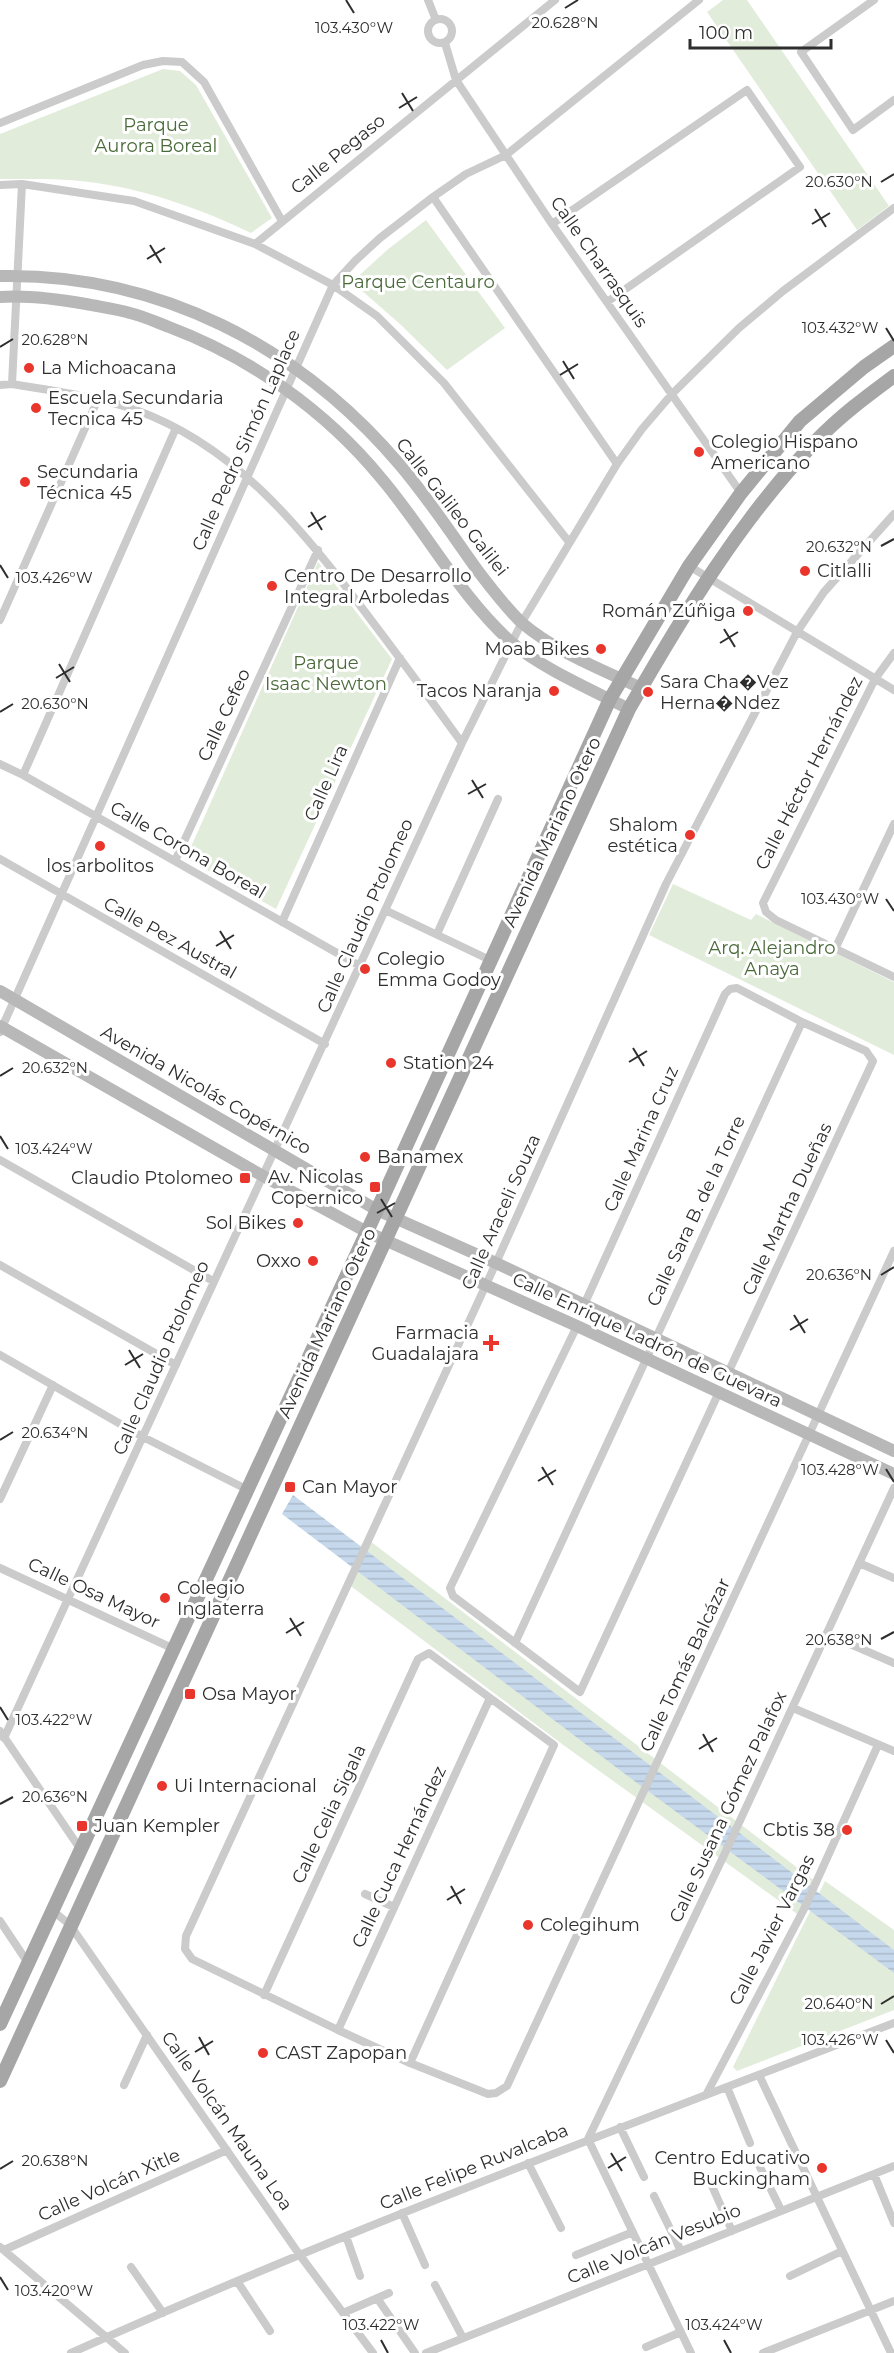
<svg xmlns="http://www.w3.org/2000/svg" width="894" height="2353" font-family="Montserrat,sans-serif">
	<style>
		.green { fill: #e2ecdb }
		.water { fill: url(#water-rules) }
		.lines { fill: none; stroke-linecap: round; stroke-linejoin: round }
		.street { stroke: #cbcbcb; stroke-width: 8 }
		.secondary { stroke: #b8b8b8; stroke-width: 12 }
		.primary { stroke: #a6a6a6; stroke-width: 14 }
		.ticks { fill: none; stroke: #2e2e2e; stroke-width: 2 }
		.poi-dot { fill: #e9352b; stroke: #fff; stroke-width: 2 }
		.labels { text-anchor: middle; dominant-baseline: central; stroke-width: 6; stroke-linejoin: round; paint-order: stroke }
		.park-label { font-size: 18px; fill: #4a6a3a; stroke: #fff }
		.street-label { font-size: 18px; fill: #2e2e2e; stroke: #fff }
		.poi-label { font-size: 18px; fill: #2e2e2e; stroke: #fff; text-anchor: start }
		.ticks-label { font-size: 15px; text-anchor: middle; fill: #2e2e2e; stroke: #fff; stroke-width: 6; stroke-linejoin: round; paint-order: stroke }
	</style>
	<defs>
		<pattern id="water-rules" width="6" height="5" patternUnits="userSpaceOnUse" patternTransform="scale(1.5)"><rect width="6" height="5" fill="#c6d8ec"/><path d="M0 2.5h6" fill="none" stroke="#aabacb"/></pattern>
	</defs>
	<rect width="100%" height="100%" fill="#fff"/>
	<path class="green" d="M723 0H747L889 206 857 230 707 12Z
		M163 69 180 71 196 85 272 218 251 233C203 210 151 191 97 183 66 178 32 179 0 179V134Z
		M426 220 505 328 447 370 401 325 352 282 387 250Z
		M318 562 392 659 276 909 186 858Z
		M673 884 751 920 756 914 894 982V1055L649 935Z
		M370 1541 816 1882 800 1916 562 1744 348 1584Z
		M825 1881 894 1930V2010L737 2071 733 2067Z"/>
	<path class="water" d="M293 1495 894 1950V1973L625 1774 282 1514Z"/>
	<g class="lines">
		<path class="street" d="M428 0 436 20
			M874 0 801 52 853 130 894 100
			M428 31a12 12 0 1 1 24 0a12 12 0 1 1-24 0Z
			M445 43 456 80 552 224 741 493
			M0 123 143 65 163 61 182 62 204 82 282 221
			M0 185 22 184 134 201 255 244 333 285 377 316 444 383 569 542
			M433 197 617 464
			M552 224 747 90 800 167 607 302
			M255 244 555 0
			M12 384 22 184
			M0 385 12 384C53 391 96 396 136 410 233 445 299 525 359 604 394 650 428 696 462 743
			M894 514 824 592 797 632 666 884 496 1263 186 1936 185 1949 192 1959 338 2030 410 2063 488 2094 496 2093 507 2086 894 1251
			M689 566 894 690
			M0 620 98 399
			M894 653 875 679 763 903 766 912 776 920 894 977
			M0 764 23 775 360 966
			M23 775 176 428
			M0 859 325 1044
			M175 861 318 550
			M385 910 490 960
			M282 922 400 658
			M437 934 498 799
			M836 947 894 824
			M0 1032 333 285 355 261 380 238 433 197 466 174 506 155 699 0
			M0 1160 213 1281
			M0 1265 176 1365
			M584 1305 725 994 730 989 737 988 802 1022 866 1051 873 1061 728 1373
			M577 1326 450 1588 453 1596 580 1692 719 1392
			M0 1355 143 1437 248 1490
			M0 1499 53 1385
			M859 1563 894 1578
			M0 1568 174 1649
			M827 1634 894 1663
			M515 1643 802 1022
			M793 1708 894 1751
			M0 1731 81 1850
			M4 1738 462 743 522 622 617 464 642 429 672 394 739 328 783 291 894 208
			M365 1894 394 1907
			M52 1910 70 1925 299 2254 373 2353
			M0 1921 28 1963
			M264 1995 418 1659 429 1653 554 1745 410 2063
			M338 2030 490 1698
			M759 2075 891 2353
			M124 2085 147 2035
			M727 2087 750 2143
			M706 2095 804 1909 878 1745
			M620 2127 644 2177
			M756 2159 781 2210
			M528 2163 561 2228
			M874 2174 894 2223
			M708 2177 732 2231
			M654 2196 681 2251
			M402 2213 425 2265
			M346 2236 360 2276
			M0 2247 125 2353
			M4 2250 227 2150
			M576 2255 633 2232
			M131 2267 163 2313
			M790 2276 842 2251
			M237 2281 270 2331
			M435 2285 463 2338
			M377 2298 415 2353
			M343 2313 389 2293
			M646 2347 681 2332
			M71 2353C341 2232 618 2129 894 2023
			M426 2353 894 2166
			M691 2353 588 2139 725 1853 894 1488
			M763 2353 894 2301"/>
		<path class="secondary" d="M0 276C158 273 299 346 400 465 428 498 453 536 478 571 491 588 506 608 522 623 556 652 601 669 641 688
			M0 297C28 295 58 299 86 304 101 307 116 309 130 313 143 316 156 322 169 327 251 358 325 410 381 478 426 531 459 595 511 642 539 667 594 691 629 709
			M0 991 377 1210 496 1263 894 1451
			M0 1026 263 1176 367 1232 577 1326 894 1474"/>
		<path class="primary" d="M0 2024 377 1210 610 699 689 566 741 493 800 421 864 367 894 346
			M0 2081 629 709C683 615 741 518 817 440 840 416 867 396 894 376"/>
	</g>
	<path class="ticks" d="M346 0 354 13M565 8 578 0M402 93 413 111M399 108 417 97M881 182 894 174M815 209 826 227M812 224 830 213M150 245 161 263M147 259 165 248M886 328 894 341M0 347 13 339M563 361 574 379M560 375 578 364M311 512 322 530M308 527 326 516M881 546 894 539M0 565 8 578M724 629 735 647M720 643 738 632M59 664 70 682M56 678 74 667M0 712 13 704M472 780 483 798M468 794 486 784M886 899 894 911M220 931 231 949M216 946 234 935M633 1048 644 1066M629 1062 647 1051M0 1076 13 1068M0 1136 8 1149M381 1199 392 1217M377 1213 395 1203M881 1275 894 1267M794 1315 805 1333M790 1330 808 1319M129 1350 140 1368M125 1365 143 1354M0 1440 13 1432M542 1467 553 1485M886 1469 894 1482M538 1481 556 1470M290 1618 301 1636M286 1633 304 1622M881 1639 894 1632M0 1707 8 1720M703 1734 713 1752M699 1749 717 1738M0 1804 13 1797M451 1886 461 1904M447 1900 465 1889M881 2004 894 1996M199 2037 209 2055M886 2040 894 2053M195 2052 213 2041M611 2153 622 2171M608 2168 626 2157M0 2169 13 2161M0 2277 8 2290M381 2340 388 2353M724 2340 731 2353"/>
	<g class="poi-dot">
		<circle cx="29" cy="368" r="6"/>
		<circle cx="36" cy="408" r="6"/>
		<circle cx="699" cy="452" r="6"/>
		<circle cx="25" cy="482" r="6"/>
		<circle cx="805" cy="571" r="6"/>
		<circle cx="272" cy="586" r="6"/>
		<circle cx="748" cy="611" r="6"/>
		<circle cx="601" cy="649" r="6"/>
		<circle cx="554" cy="691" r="6"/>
		<circle cx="648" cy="692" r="6"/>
		<circle cx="690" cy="835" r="6"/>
		<circle cx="100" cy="846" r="6"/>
		<circle cx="365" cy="969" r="6"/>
		<circle cx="391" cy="1063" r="6"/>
		<circle cx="365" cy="1157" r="6"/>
		<rect x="239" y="1172" width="12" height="12" rx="3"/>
		<rect x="369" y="1181" width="12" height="12" rx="3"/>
		<circle cx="298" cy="1223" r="6"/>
		<circle cx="313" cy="1261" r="6"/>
		<path d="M488 1334h6v6h6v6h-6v6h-6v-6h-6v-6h6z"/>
		<rect x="284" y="1481" width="12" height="12" rx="3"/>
		<circle cx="165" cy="1598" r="6"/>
		<rect x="184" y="1688" width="12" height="12" rx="3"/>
		<circle cx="162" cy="1786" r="6"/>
		<rect x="76" y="1820" width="12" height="12" rx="3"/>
		<circle cx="847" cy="1830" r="6"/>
		<circle cx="528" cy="1925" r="6"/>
		<circle cx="263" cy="2053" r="6"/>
		<circle cx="822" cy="2168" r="6"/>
	</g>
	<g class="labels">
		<g class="park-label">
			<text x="156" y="125">Parque<tspan x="156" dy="21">Aurora Boreal</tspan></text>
			<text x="418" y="282">Parque Centauro</text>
			<text x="326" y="663">Parque<tspan x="326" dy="21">Isaac Newton</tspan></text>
			<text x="772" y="948">Arq. Alejandro<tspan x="772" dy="21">Anaya</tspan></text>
		</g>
		<g class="street-label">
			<text transform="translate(338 154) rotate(-39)">Calle Pegaso</text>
			<text transform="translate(599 262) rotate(55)">Calle Charrasquis</text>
			<text transform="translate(246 440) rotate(-66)">Calle Pedro Simón Laplace</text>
			<text transform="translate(452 507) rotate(52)">Calle Galileo Galilei</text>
			<text transform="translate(224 715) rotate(-65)">Calle Cefeo</text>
			<text transform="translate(809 773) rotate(-63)">Calle Héctor Hernández</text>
			<text transform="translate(326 783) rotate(-66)">Calle Lira</text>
			<text transform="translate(552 832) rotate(-65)">Avenida Mariano Otero</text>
			<text transform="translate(188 850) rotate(30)">Calle Corona Boreal</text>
			<text transform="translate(365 916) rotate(-66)">Calle Claudio Ptolomeo</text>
			<text transform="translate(170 938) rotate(29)">Calle Pez Austral</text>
			<text transform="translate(206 1090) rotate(30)">Avenida Nicolás Copérnico</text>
			<text transform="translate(641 1139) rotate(-66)">Calle Marina Cruz</text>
			<text transform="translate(787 1209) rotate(-65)">Calle Martha Dueñas</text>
			<text transform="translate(696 1211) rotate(-65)">Calle Sara B. de la Torre</text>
			<text transform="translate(501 1212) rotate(-66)">Calle Araceli Souza</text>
			<text transform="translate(327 1323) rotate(-65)">Avenida Mariano Otero</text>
			<text transform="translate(647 1340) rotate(25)">Calle Enrique Ladrón de Guevara</text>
			<text transform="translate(161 1358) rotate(-66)">Calle Claudio Ptolomeo</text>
			<text transform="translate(94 1593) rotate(25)">Calle Osa Mayor</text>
			<text transform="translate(685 1665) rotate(-65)">Calle Tomás Balcázar</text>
			<text transform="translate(728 1807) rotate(-65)">Calle Susana Gómez Palafox</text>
			<text transform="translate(329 1814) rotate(-65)">Calle Celia Sigala</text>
			<text transform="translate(399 1857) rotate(-65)">Calle Cuca Hernández</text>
			<text transform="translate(772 1930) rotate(-63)">Calle Javier Vargas</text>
			<text transform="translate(227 2121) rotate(55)">Calle Volcán Mauna Loa</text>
			<text transform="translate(474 2167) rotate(-22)">Calle Felipe Ruvalcaba</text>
			<text transform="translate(109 2185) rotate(-24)">Calle Volcán Xitle</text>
			<text transform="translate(654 2244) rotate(-22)">Calle Volcán Vesubio</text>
		</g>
		<g class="poi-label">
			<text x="41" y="368">La Michoacana</text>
			<text x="48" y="398">Escuela Secundaria<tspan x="48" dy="21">Tecnica 45</tspan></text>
			<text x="711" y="442">Colegio Hispano<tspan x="711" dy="21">Americano</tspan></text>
			<text x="37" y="472">Secundaria<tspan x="37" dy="21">Técnica 45</tspan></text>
			<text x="817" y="571">Citlalli</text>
			<text x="284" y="576">Centro De Desarrollo<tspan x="284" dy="21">Integral Arboledas</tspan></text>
			<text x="736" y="611" text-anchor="end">Román Zúñiga</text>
			<text x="589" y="649" text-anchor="end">Moab Bikes</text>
			<text x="660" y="682">Sara Cha�Vez<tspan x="660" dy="21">Herna�Ndez</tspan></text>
			<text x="542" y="691" text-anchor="end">Tacos Naranja</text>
			<text x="678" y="825" text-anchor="end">Shalom<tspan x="678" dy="21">estética</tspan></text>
			<text x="100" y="866" text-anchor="middle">los arbolitos</text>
			<text x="377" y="959">Colegio<tspan x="377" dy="21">Emma Godoy</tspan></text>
			<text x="403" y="1063">Station 24</text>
			<text x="377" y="1157">Banamex</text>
			<text x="363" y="1177" text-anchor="end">Av. Nicolas<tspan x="363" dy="21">Copernico</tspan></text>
			<text x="233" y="1178" text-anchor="end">Claudio Ptolomeo</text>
			<text x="286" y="1223" text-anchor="end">Sol Bikes</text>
			<text x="301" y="1261" text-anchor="end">Oxxo</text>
			<text x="479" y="1333" text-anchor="end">Farmacia<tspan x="479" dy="21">Guadalajara</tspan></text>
			<text x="302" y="1487">Can Mayor</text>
			<text x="177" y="1588">Colegio<tspan x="177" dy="21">Inglaterra</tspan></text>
			<text x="202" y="1694">Osa Mayor</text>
			<text x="174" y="1786">Ui Internacional</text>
			<text x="94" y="1826">Juan Kempler</text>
			<text x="835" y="1830" text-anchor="end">Cbtis 38</text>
			<text x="540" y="1925">Colegihum</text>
			<text x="275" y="2053">CAST Zapopan</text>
			<text x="810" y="2158" text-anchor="end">Centro Educativo<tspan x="810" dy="21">Buckingham</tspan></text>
		</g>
	</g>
	<g class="ticks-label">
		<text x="565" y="28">20.628°N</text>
		<text x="354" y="33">103.430°W</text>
		<text x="839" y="187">20.630°N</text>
		<text x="840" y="333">103.432°W</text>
		<text x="55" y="345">20.628°N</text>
		<text x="839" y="552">20.632°N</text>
		<text x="54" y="583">103.426°W</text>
		<text x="55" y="709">20.630°N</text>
		<text x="840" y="904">103.430°W</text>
		<text x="55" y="1073">20.632°N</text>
		<text x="54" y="1154">103.424°W</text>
		<text x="839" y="1280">20.636°N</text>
		<text x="55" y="1438">20.634°N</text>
		<text x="840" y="1475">103.428°W</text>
		<text x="839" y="1645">20.638°N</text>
		<text x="54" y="1725">103.422°W</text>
		<text x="55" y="1802">20.636°N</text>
		<text x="839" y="2009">20.640°N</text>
		<text x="840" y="2045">103.426°W</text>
		<text x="55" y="2166">20.638°N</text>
		<text x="54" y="2296">103.420°W</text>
		<text x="381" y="2330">103.422°W</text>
		<text x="724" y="2330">103.424°W</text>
	</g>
	<path d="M690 39v9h141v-9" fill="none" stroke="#2e2e2e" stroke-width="3"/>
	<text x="699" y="39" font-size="18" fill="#2e2e2e" stroke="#ffffff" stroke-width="4.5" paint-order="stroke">100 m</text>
</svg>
